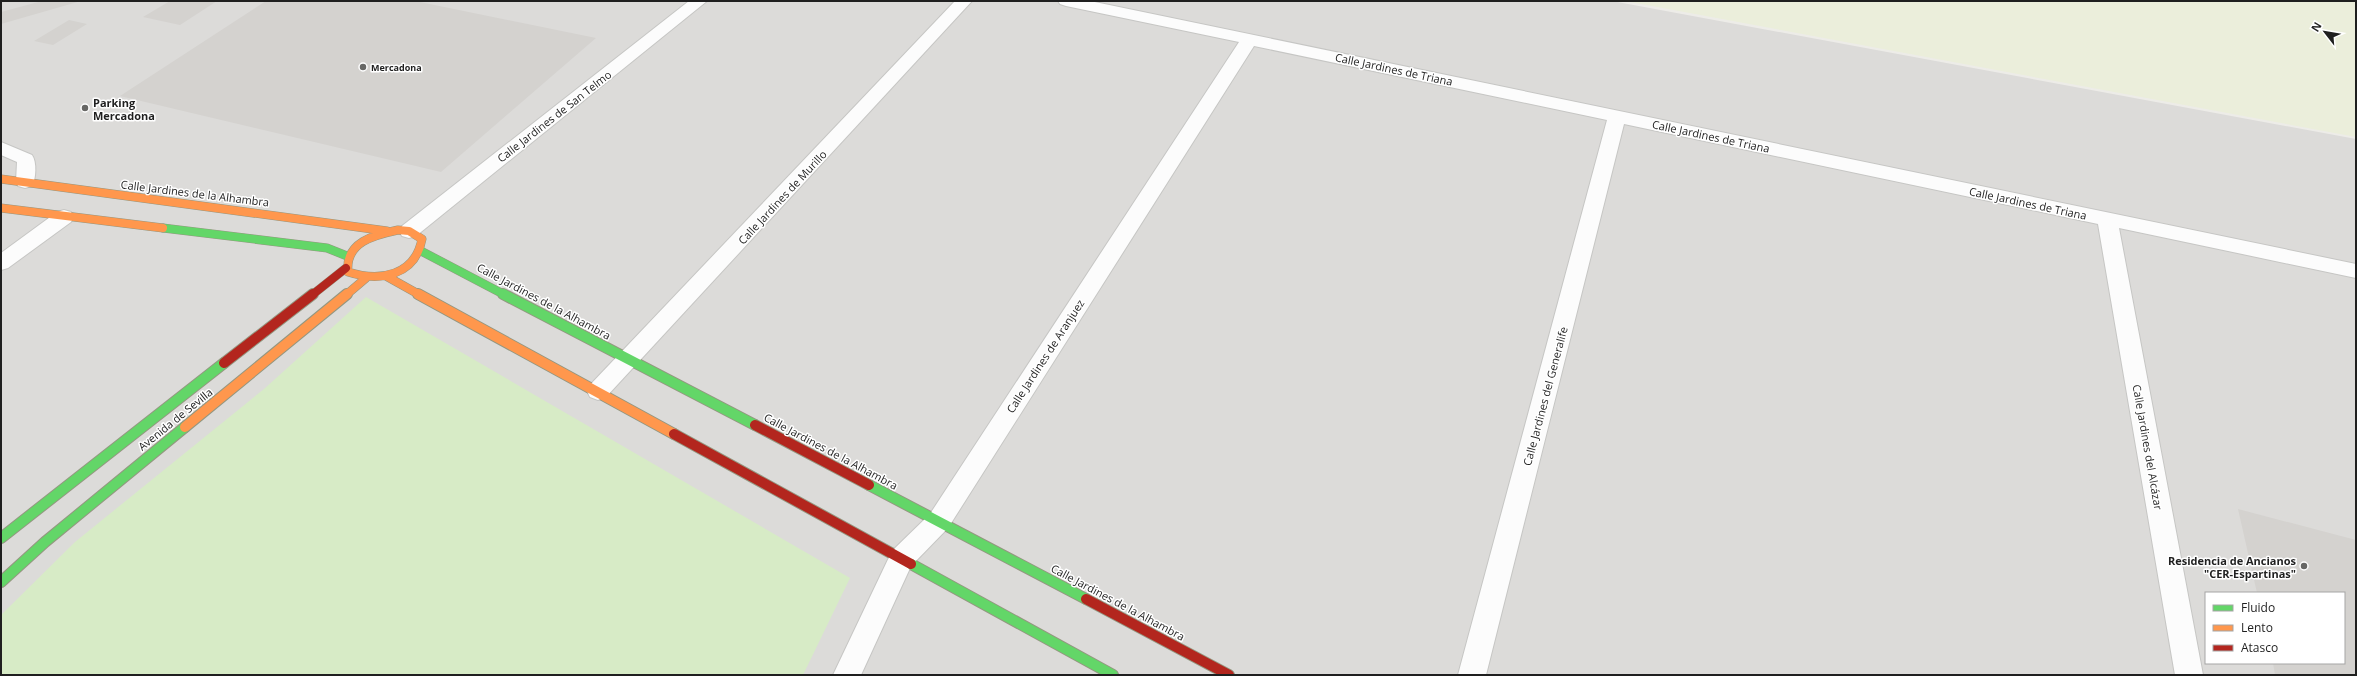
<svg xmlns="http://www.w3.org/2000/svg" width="2357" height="676" font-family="'Open Sans',sans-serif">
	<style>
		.residential { fill: #dcdbd9; fill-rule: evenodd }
		.farmland { fill: #ebeedb }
		.grass { fill: #d7ebc6 }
		.building { fill: #d4d2cf }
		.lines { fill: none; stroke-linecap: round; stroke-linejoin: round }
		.lane-casing { stroke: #c6c6c4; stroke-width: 2 }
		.street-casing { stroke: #c6c6c4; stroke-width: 2 }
		.fast-far1-casing { stroke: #949780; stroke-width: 9 }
		.fast-casing { stroke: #949780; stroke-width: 12 }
		.slow-far1-casing { stroke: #949780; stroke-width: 9 }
		.slow-casing { stroke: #949780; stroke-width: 12 }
		.jam-far1-casing { stroke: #949780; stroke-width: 9 }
		.jam-casing { stroke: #949780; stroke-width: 12 }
		.lane { fill: #fcfcfc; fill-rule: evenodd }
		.street { fill: #fcfcfc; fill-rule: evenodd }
		.fast-far1 { stroke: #63d668; stroke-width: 8 }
		.fast { stroke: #63d668; stroke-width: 10 }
		.slow-far1 { stroke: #ff974d; stroke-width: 8 }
		.slow { stroke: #ff974d; stroke-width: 10 }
		.jam-far1 { stroke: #b3261e; stroke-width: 8 }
		.jam { stroke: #b3261e; stroke-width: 10 }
		.poi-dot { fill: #676765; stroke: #fff; stroke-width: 1.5 }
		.labels { text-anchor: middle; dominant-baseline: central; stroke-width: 3; stroke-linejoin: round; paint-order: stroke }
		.far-poi-label { font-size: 9px; font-weight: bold; fill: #1f1f1f; stroke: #fff; text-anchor: start }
		.street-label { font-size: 11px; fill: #1f1f1f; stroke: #fff }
		.poi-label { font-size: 11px; font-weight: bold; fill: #1f1f1f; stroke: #fff; text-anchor: start }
	</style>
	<rect width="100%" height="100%" fill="#edece8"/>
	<path class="residential" d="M1 1H1612L2356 139V675H1ZM2206 593H2344V663H2206Z"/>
	<path class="farmland" d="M1625 1H2356V137Z"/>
	<path class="grass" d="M366 297 850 578 803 675H1V615L75 542 264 389Z"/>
	<path class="building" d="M42 1H81L1 24V12Z
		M170 1H217L180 25 143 17Z
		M266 1H415L596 38 441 172 120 96Z
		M69 20 87 24 53 45 34 41Z
		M2238 509 2356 540V675H2275L2273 663H2344V593H2257Z"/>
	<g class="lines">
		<g class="lane-casing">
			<path id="lane" d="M1 142 32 155C37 162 36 179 32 186L25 188 18 186 16 182 17 162 1 155Z"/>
		</g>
		<g class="street-casing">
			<path id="street" d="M689 1H707L416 236 409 238 402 236 399 231 402 226Z
				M955 1H972L606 397 598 400 590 397 587 391 590 385Z
				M1058 1H1090L2356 264V278L2119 228 2203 675H2175L2098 224 1624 124 1486 675H1458L1607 120 1254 46 948 528 911 566 861 675H833L892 551 930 514 1239 42 1066 6 1060 4Z
				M64 210 71 212 74 217 71 222 8 268 1 270V253L57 212Z"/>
		</g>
		<g class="fast-far1-casing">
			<path id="fast-far1" d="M163 228 327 248 347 256
				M421 251 505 295"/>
		</g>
		<g class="fast-casing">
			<path id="fast" d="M503 294 755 425
				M869 485 1086 599
				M1 538 224 363
				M911 564 1113 675
				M1 582 45 542 185 427"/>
		</g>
		<g class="slow-far1-casing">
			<path id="slow-far1" d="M1 179 387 231
				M1 208 163 228
				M398 230 409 231 422 239C415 276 380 282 348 272 345 242 374 235 398 230Z
				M386 276 420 295
				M346 295 366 278"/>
		</g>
		<g class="slow-casing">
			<path id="slow" d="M418 294 674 434
				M185 427 347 294"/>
		</g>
		<g class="jam-far1-casing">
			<path id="jam-far1" d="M312 295 346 268"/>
		</g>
		<g class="jam-casing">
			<path id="jam" d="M224 363 313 294
				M755 425 869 485
				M674 434 911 564
				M1086 599 1229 675"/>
		</g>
		<use href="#lane" class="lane"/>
		<use href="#street" class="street"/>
		<use href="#fast-far1" class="fast-far1"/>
		<use href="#fast" class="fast"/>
		<use href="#slow-far1" class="slow-far1"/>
		<use href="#slow" class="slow"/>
		<use href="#jam-far1" class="jam-far1"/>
		<use href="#jam" class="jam"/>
	</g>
	<g class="poi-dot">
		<circle cx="363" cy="67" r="4"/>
		<circle cx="85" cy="108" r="4"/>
		<circle cx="2304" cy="566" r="4"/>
	</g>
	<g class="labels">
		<g class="far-poi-label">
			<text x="371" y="67">Mercadona</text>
		</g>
		<g class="street-label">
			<text transform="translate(1394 69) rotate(12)">Calle Jardines de Triana</text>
			<text transform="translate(554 116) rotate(-38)">Calle Jardines de San Telmo</text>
			<text transform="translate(1711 136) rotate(12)">Calle Jardines de Triana</text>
			<text transform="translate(195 193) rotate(7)">Calle Jardines de la Alhambra</text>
			<text transform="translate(782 197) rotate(-47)">Calle Jardines de Murillo</text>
			<text transform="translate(2028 203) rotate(12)">Calle Jardines de Triana</text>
			<text transform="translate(544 301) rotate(28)">Calle Jardines de la Alhambra</text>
			<text transform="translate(1045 356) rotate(-57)">Calle Jardines de Aranjuez</text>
			<text transform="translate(1545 396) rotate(-75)">Calle Jardines del Generalife</text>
			<text transform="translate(175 419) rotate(-39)">Avenida de Sevilla</text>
			<text transform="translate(2148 447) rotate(80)">Calle Jardines del Alcázar</text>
			<text transform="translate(831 451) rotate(28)">Calle Jardines de la Alhambra</text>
			<text transform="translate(1118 602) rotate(28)">Calle Jardines de la Alhambra</text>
		</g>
		<g class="poi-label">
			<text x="93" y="102">Parking<tspan x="93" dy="13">Mercadona</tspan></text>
			<text x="2296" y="560" text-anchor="end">Residencia de Ancianos<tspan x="2296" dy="13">"CER-Espartinas"</tspan></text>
		</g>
	</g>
	<rect width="2357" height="676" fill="none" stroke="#1f1f1f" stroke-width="4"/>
	<rect x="2205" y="592" width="140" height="72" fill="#ffffff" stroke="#a5a5a5"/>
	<rect x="2213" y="605" width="20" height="6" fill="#63d668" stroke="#a5a5a5"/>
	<text x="2241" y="612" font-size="12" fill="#1f1f1f">Fluido</text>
	<rect x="2213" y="625" width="20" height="6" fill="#ff974d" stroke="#a5a5a5"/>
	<text x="2241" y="632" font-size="12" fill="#1f1f1f">Lento</text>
	<rect x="2213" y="645" width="20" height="6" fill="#b3261e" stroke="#a5a5a5"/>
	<text x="2241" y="652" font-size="12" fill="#1f1f1f">Atasco</text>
	<g transform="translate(2325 32) rotate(301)" stroke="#ffffff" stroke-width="3" paint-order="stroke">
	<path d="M0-3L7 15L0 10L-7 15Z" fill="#1f1f1f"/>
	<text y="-6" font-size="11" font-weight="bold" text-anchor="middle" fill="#1f1f1f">N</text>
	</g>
</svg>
